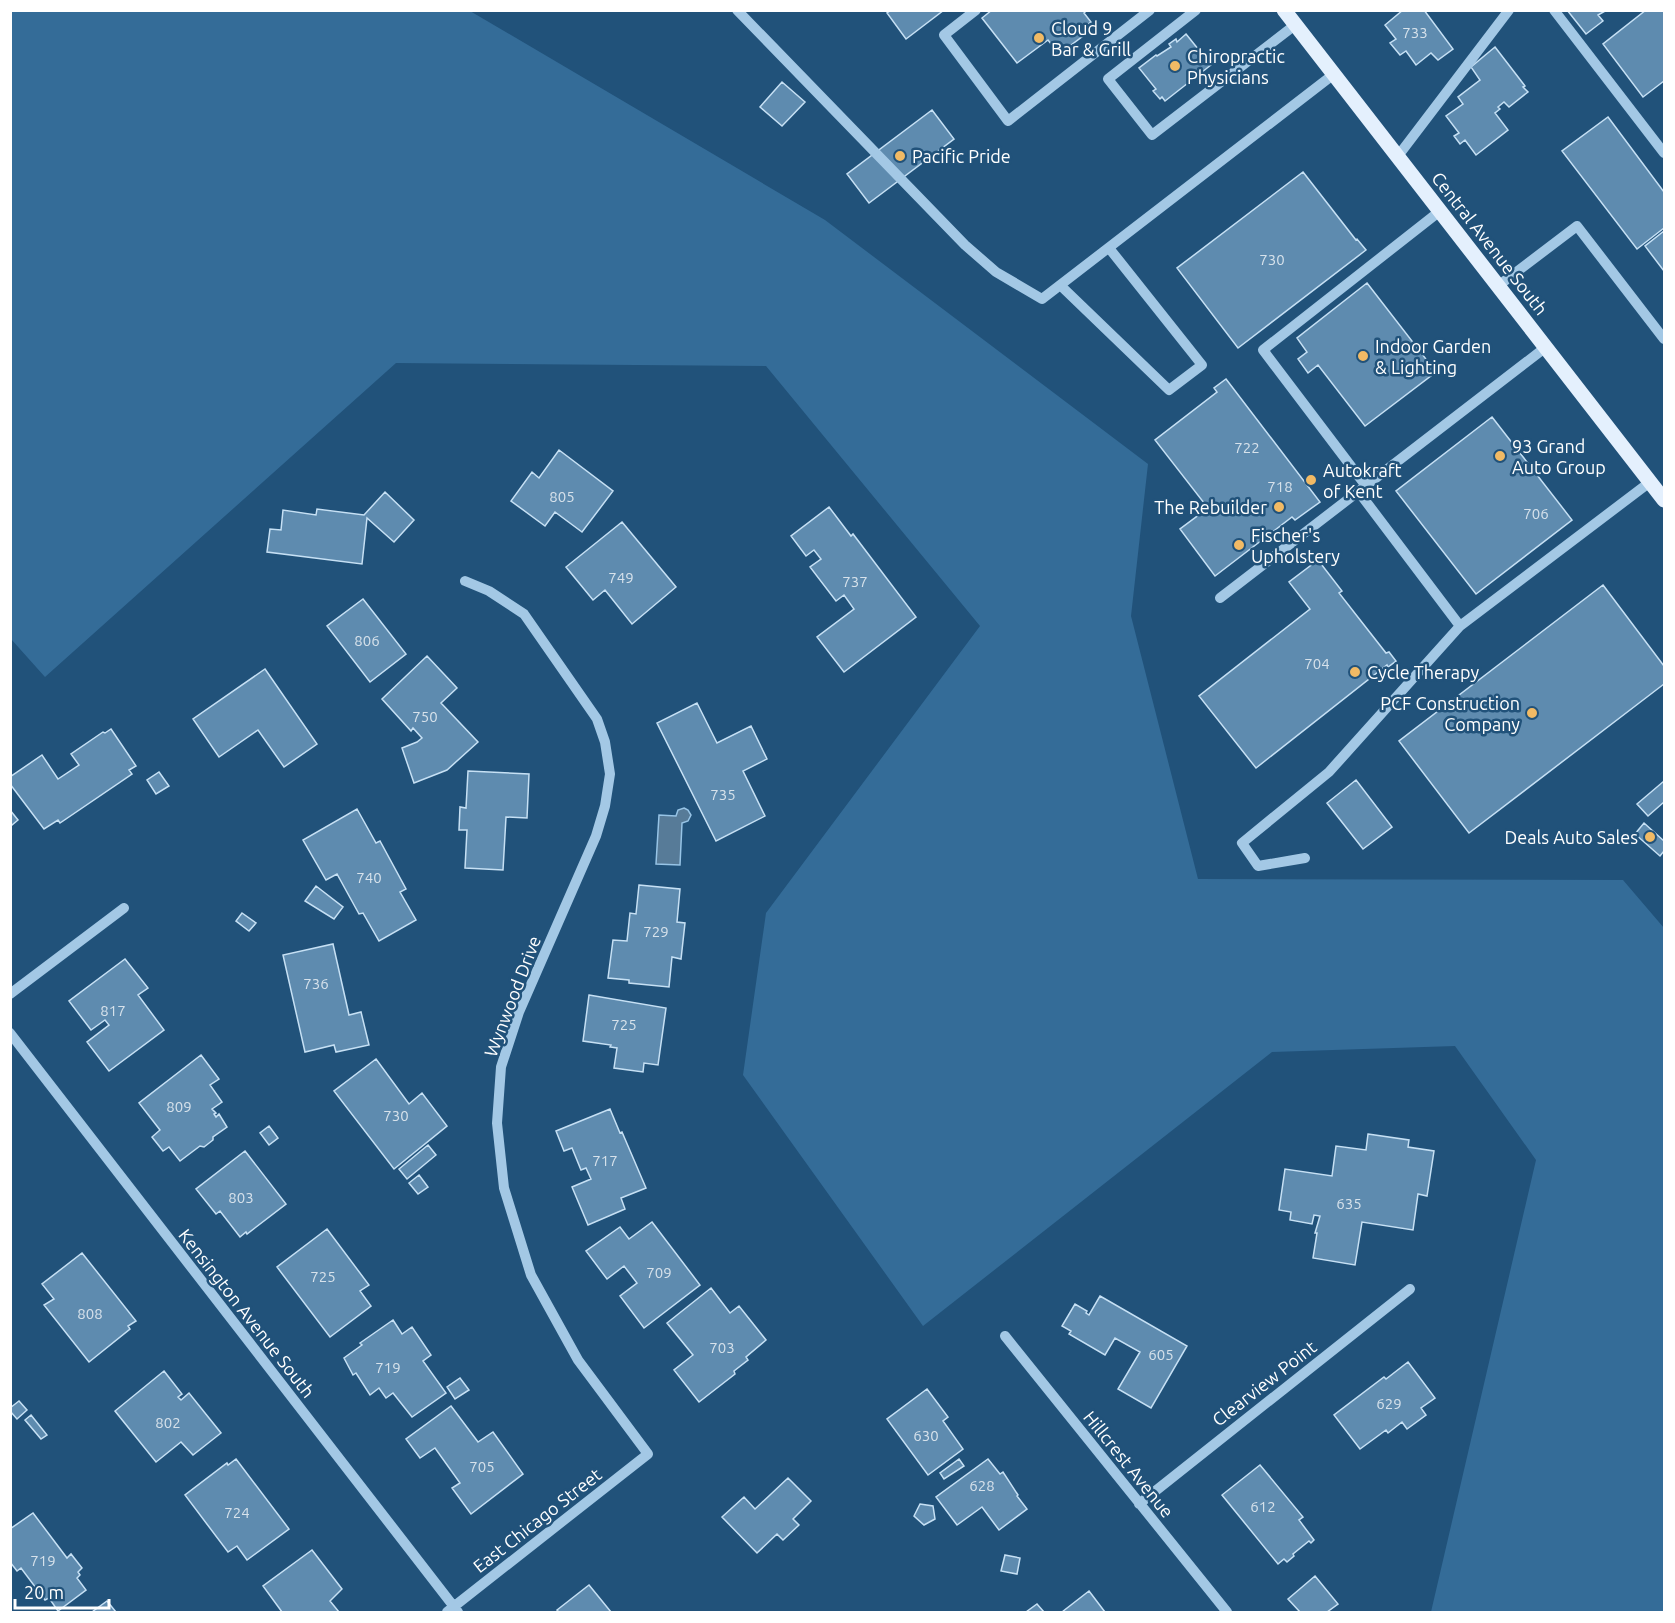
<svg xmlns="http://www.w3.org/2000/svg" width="1675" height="1623" font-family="Ubuntu,sans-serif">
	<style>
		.green { fill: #346c98 }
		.water { fill: #577b98; stroke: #97c4e6; stroke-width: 1.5 }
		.building { fill: #5e8baf; stroke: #c6e0f4; stroke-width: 1.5 }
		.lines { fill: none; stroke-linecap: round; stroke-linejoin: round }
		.minor { stroke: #a3c8e5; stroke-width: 10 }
		.major { stroke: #e4f0fd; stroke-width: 15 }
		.poi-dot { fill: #f1ba65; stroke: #21527a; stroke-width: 2 }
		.labels { text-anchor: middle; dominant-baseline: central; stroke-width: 5; stroke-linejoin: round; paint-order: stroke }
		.number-label { font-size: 15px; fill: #d7e2eb }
		.poi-label { font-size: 18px; fill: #fff; stroke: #21527a; text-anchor: start }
		.street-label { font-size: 18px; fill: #fff; stroke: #21527a }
	</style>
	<rect width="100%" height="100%" fill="#21527a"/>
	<path class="green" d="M11 10 470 11 825 220 1148 464 1131 616 1198 879 1623 880 1664 928V1612H1431L1536 1160 1455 1046 1272 1052 923 1326 743 1075 766 913 980 626 766 366 396 363 45 677 11 639Z"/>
	<path class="water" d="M684 808 688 810 691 815 688 821 682 823 680 865 656 864 659 815 676 816 678 810Z"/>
	<path class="building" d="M891 10H944L906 39 887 13Z
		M992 10H1087L1084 13 1091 22 1079 31 1083 36 1059 54 1048 40 1017 63 982 18Z
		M1403 10H1424L1453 49 1438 60 1431 53 1416 65 1406 51 1400 55 1390 43 1396 39 1385 25Z
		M1567 10H1607L1598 15 1603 21 1586 34Z
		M1646 10H1664V81L1643 97 1603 44Z
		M1186 34 1211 65 1165 101 1162 97 1160 99 1153 91 1156 89 1139 68 1156 55 1157 56 1171 47 1169 44 1176 39 1177 42Z
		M1495 47 1525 86 1523 87 1528 92 1509 107 1504 102 1498 107 1500 109 1495 113 1508 130 1476 155 1465 140 1460 144 1454 136 1459 133 1446 116 1463 104 1458 97 1480 80 1471 67Z
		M782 82 805 102 782 126 760 107Z
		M932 110 954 139 869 203 847 174Z
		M1608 117 1664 192V228L1637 249 1562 151Z
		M1303 172 1356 240 1357 239 1366 250 1238 348 1177 268Z
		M1664 231V271L1645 246Z
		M1367 283 1436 372 1365 426 1318 365 1308 373 1298 359 1307 352 1297 338Z
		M1226 379 1320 502 1295 520 1292 517 1215 576 1180 529 1208 508 1155 440 1217 392 1214 388Z
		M1492 417 1572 520 1476 594 1396 491Z
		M559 450 613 491 582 532 555 512 545 526 511 501 532 472 539 478Z
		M385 492 414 520 394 542 367 518 362 564 267 552 270 529 281 530 283 510 316 515 317 509 364 515Z
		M829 507 851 536 853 534 916 617 844 672 817 637 854 609 844 595 836 601 810 567 821 559 814 550 806 556 791 536Z
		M622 522 676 587 632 624 605 590 593 600 566 567Z
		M1318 560 1342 591 1339 593 1386 653 1389 652 1396 661 1388 667 1387 665 1256 768 1199 696 1310 609 1289 582Z
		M1603 585 1664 666V684L1469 833 1399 741Z
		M363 599 406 654 370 682 327 626Z
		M427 656 457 688 441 703 478 742 447 770 414 783 402 748 417 742 422 738 413 728 411 731 382 699Z
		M265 669 317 744 284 767 258 730 219 757 193 719Z
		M697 703 717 743 751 726 767 759 743 771 765 816 716 841 657 723Z
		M111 729 136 766 129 770 132 774 60 823 58 820 44 829 10 784V777L42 755 58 779 79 765 71 754 103 732 105 733Z
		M468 771 529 774 527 818 506 817 503 870 465 868 467 830H459L460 807 466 808Z
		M159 772 169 786 156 794 147 780Z
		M1356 780 1392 827 1363 849 1327 803Z
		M1664 781V802L1648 816 1637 804Z
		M357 809 376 843 380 841 406 889 400 892 416 920 379 941 363 913 359 914 337 874 326 880 303 840Z
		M10 810 18 820 12 825 10 823Z
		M1644 823 1664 841V851L1660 856 1635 834Z
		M639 885 680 889 677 922 685 923 681 959 672 957 669 987 629 983V980L608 978 613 940 627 941 630 913 636 914Z
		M316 886 343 907 334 919 305 901Z
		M242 913 256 923 249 931 236 921Z
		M333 944 349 1015 361 1012 369 1045 336 1052 334 1045 305 1052 283 955Z
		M125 959 148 988 138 995 164 1030 109 1071 87 1042 109 1025 105 1020 91 1030 69 1001Z
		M589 995 666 1008 658 1065 644 1063 643 1072 614 1068 617 1048 610 1047 611 1045 583 1041Z
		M201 1055 219 1079 210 1085 222 1102 212 1109 216 1113 214 1114 216 1117 219 1114 227 1127 213 1137V1140L204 1147 200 1146 180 1161 169 1147 163 1151 152 1137 160 1130 139 1103Z
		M376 1059 409 1104 422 1093 447 1126 394 1169 334 1091Z
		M610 1109 620 1133 622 1132 646 1188 621 1198 625 1209 588 1225 572 1187 591 1179 586 1168 581 1170 572 1148 564 1151 556 1131Z
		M269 1126 278 1138 269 1145 260 1133Z
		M1368 1134 1409 1140 1408 1147 1434 1151 1427 1196 1418 1194 1413 1230 1362 1222 1355 1265 1313 1258 1317 1233H1315L1320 1216 1314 1215 1312 1224 1290 1220 1291 1212 1279 1210 1285 1169 1332 1176 1336 1146 1366 1150Z
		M428 1145 436 1155 407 1179 399 1169Z
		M245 1151 286 1204 247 1234 246 1232 240 1237 220 1211 216 1214 196 1189Z
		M419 1175 428 1187 418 1194 409 1183Z
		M652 1222 700 1285 644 1328 620 1296 637 1283 624 1266 607 1279 586 1251 620 1227 629 1239Z
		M327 1229 369 1285 360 1291 371 1306 330 1337 277 1267Z
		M82 1253 136 1321 128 1326 130 1329 89 1362 44 1305 54 1299 42 1284Z
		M711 1288 730 1313 739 1306 766 1340 746 1357 748 1360 734 1371 735 1374 699 1402 674 1370 693 1355 667 1323Z
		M1100 1296 1187 1346 1151 1408 1118 1389 1140 1352 1115 1338 1105 1355 1069 1334 1071 1331 1062 1326 1075 1304 1087 1311 1086 1313 1089 1315Z
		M393 1320 402 1334 412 1327 431 1355 423 1361 446 1393 412 1417 393 1393 386 1398 379 1388 370 1395 356 1373 353 1375 344 1358 362 1345 360 1343Z
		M1408 1362 1435 1398 1421 1408 1426 1415 1407 1429 1402 1422 1388 1433 1386 1430 1360 1449 1334 1415 1384 1377 1386 1379Z
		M164 1371 182 1394 178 1397 181 1400 189 1393 221 1433 193 1455 181 1442 156 1462 115 1411Z
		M460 1378 469 1390 455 1399 447 1387Z
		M927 1389 948 1417 943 1421 963 1449 928 1475 887 1419Z
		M19 1401 27 1410 17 1419 10 1411V1408Z
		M451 1406 478 1442 493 1432 523 1474 471 1514 452 1488 460 1483 435 1448 420 1458 406 1439Z
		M31 1415 47 1435 41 1439 25 1420Z
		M236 1459 289 1529 247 1560 237 1546 228 1552 185 1495 227 1463 228 1465Z
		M959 1459 964 1466 944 1479 940 1473Z
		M988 1459 1000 1474 1003 1472 1018 1495 1017 1496 1027 1509 999 1530 982 1507 957 1525 936 1497Z
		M1260 1465 1303 1517 1299 1520 1314 1540 1311 1543 1309 1541 1293 1554 1294 1556 1287 1562 1284 1559 1278 1564 1222 1495Z
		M788 1478 811 1501 793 1519 799 1525 783 1540 777 1534 757 1553 722 1517 744 1497 755 1509Z
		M920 1504 933 1506 935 1519 924 1525 914 1516Z
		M33 1513 67 1558 71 1554 82 1568 78 1572 80 1575 77 1578 86 1590 58 1611 49 1598 45 1600 21 1568 17 1571 10 1562V1529Z
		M312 1550 342 1589 330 1601 339 1612H282L263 1586Z
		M1005 1555 1020 1558 1017 1574 1001 1571Z
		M1315 1576 1338 1604 1327 1612H1300L1288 1599Z
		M589 1585 611 1612H559L557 1610Z
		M1089 1591 1105 1612H1062Z
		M107 1601 116 1612H92Z
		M1037 1604 1044 1612H1026Z"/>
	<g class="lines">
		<path class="minor" d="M737 10 965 245 996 272 1042 299 1334 74
			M976 10 944 35 1008 121 1150 10
			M1196 10 1108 79 1152 135 1295 25
			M1554 10 1664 153
			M1398 156 1509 10
			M1060 285 1169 390 1202 365 1109 248
			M1498 286 1577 226 1664 339
			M1366 486 1263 350 1440 211
			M1358 491 1460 626 1650 482
			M1220 598 1546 347
			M1305 858 1258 866 1242 843 1329 772 1460 626
			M10 994 124 908
			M10 1033 458 1612
			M1005 1336 1227 1612
			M1139 1504 1410 1289
			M447 1612 648 1454 578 1360 531 1275 504 1188 497 1123 501 1067 519 1012 596 836 605 806 610 774 605 742 597 719 524 614 489 591 465 581"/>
		<path class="major" d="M1284 10 1664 500"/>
	</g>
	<g class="poi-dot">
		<circle cx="1039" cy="38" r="6"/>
		<circle cx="1175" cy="66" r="6"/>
		<circle cx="900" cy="156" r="6"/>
		<circle cx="1363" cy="356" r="6"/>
		<circle cx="1500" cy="456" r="6"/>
		<circle cx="1311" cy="480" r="6"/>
		<circle cx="1279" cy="507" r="6"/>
		<circle cx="1239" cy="545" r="6"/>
		<circle cx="1355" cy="672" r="6"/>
		<circle cx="1532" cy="713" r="6"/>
		<circle cx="1650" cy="837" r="6"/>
	</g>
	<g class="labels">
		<g class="number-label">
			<text x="1415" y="32">733</text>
			<text x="1272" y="259">730</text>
			<text x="1247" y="447">722</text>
			<text x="1280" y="486">718</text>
			<text x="562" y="496">805</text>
			<text x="1536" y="513">706</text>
			<text x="621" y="577">749</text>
			<text x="855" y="581">737</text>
			<text x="367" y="640">806</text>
			<text x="1317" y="663">704</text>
			<text x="425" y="716">750</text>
			<text x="723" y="794">735</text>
			<text x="369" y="877">740</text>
			<text x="656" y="931">729</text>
			<text x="316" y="983">736</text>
			<text x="113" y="1010">817</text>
			<text x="624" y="1024">725</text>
			<text x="179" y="1106">809</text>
			<text x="396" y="1115">730</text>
			<text x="605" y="1160">717</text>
			<text x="241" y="1197">803</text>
			<text x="1349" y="1203">635</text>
			<text x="659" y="1272">709</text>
			<text x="323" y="1276">725</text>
			<text x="90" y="1313">808</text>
			<text x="722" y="1347">703</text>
			<text x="1161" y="1354">605</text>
			<text x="388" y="1367">719</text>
			<text x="1389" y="1403">629</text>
			<text x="168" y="1422">802</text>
			<text x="926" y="1435">630</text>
			<text x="482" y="1466">705</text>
			<text x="982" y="1485">628</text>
			<text x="1263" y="1506">612</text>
			<text x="237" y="1512">724</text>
			<text x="43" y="1560">719</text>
		</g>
		<g class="poi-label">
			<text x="1051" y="28">Cloud 9<tspan x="1051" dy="21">Bar &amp; Grill</tspan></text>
			<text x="1187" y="56">Chiropractic<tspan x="1187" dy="21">Physicians</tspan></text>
			<text x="912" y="156">Pacific Pride</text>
			<text x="1375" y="346">Indoor Garden<tspan x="1375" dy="21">&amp; Lighting</tspan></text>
			<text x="1512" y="446">93 Grand<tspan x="1512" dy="21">Auto Group</tspan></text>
			<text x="1323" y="470">Autokraft<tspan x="1323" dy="21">of Kent</tspan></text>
			<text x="1267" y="507" text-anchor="end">The Rebuilder</text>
			<text x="1251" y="535">Fischer's<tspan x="1251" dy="21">Upholstery</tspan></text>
			<text x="1367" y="672">Cycle Therapy</text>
			<text x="1520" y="703" text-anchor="end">PCF Construction<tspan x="1520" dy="21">Company</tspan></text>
			<text x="1638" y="837" text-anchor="end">Deals Auto Sales</text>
		</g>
		<g class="street-label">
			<text transform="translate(1490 243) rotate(52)">Central Avenue South</text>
			<text transform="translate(512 996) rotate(-69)">Wynwood Drive</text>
			<text transform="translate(247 1313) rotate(52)">Kensington Avenue South</text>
			<text transform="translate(1264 1383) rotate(-38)">Clearview Point</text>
			<text transform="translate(1129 1464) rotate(51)">Hillcrest Avenue</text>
			<text transform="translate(537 1520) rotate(-38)">East Chicago Street</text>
		</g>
	</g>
	<rect width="1675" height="1623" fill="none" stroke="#ffffff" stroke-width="24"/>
	<path d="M15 1599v9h94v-9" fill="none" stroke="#ffffff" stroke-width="3"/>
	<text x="24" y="1599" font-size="18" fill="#ffffff" stroke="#21527a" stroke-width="4.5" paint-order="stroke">20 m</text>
</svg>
